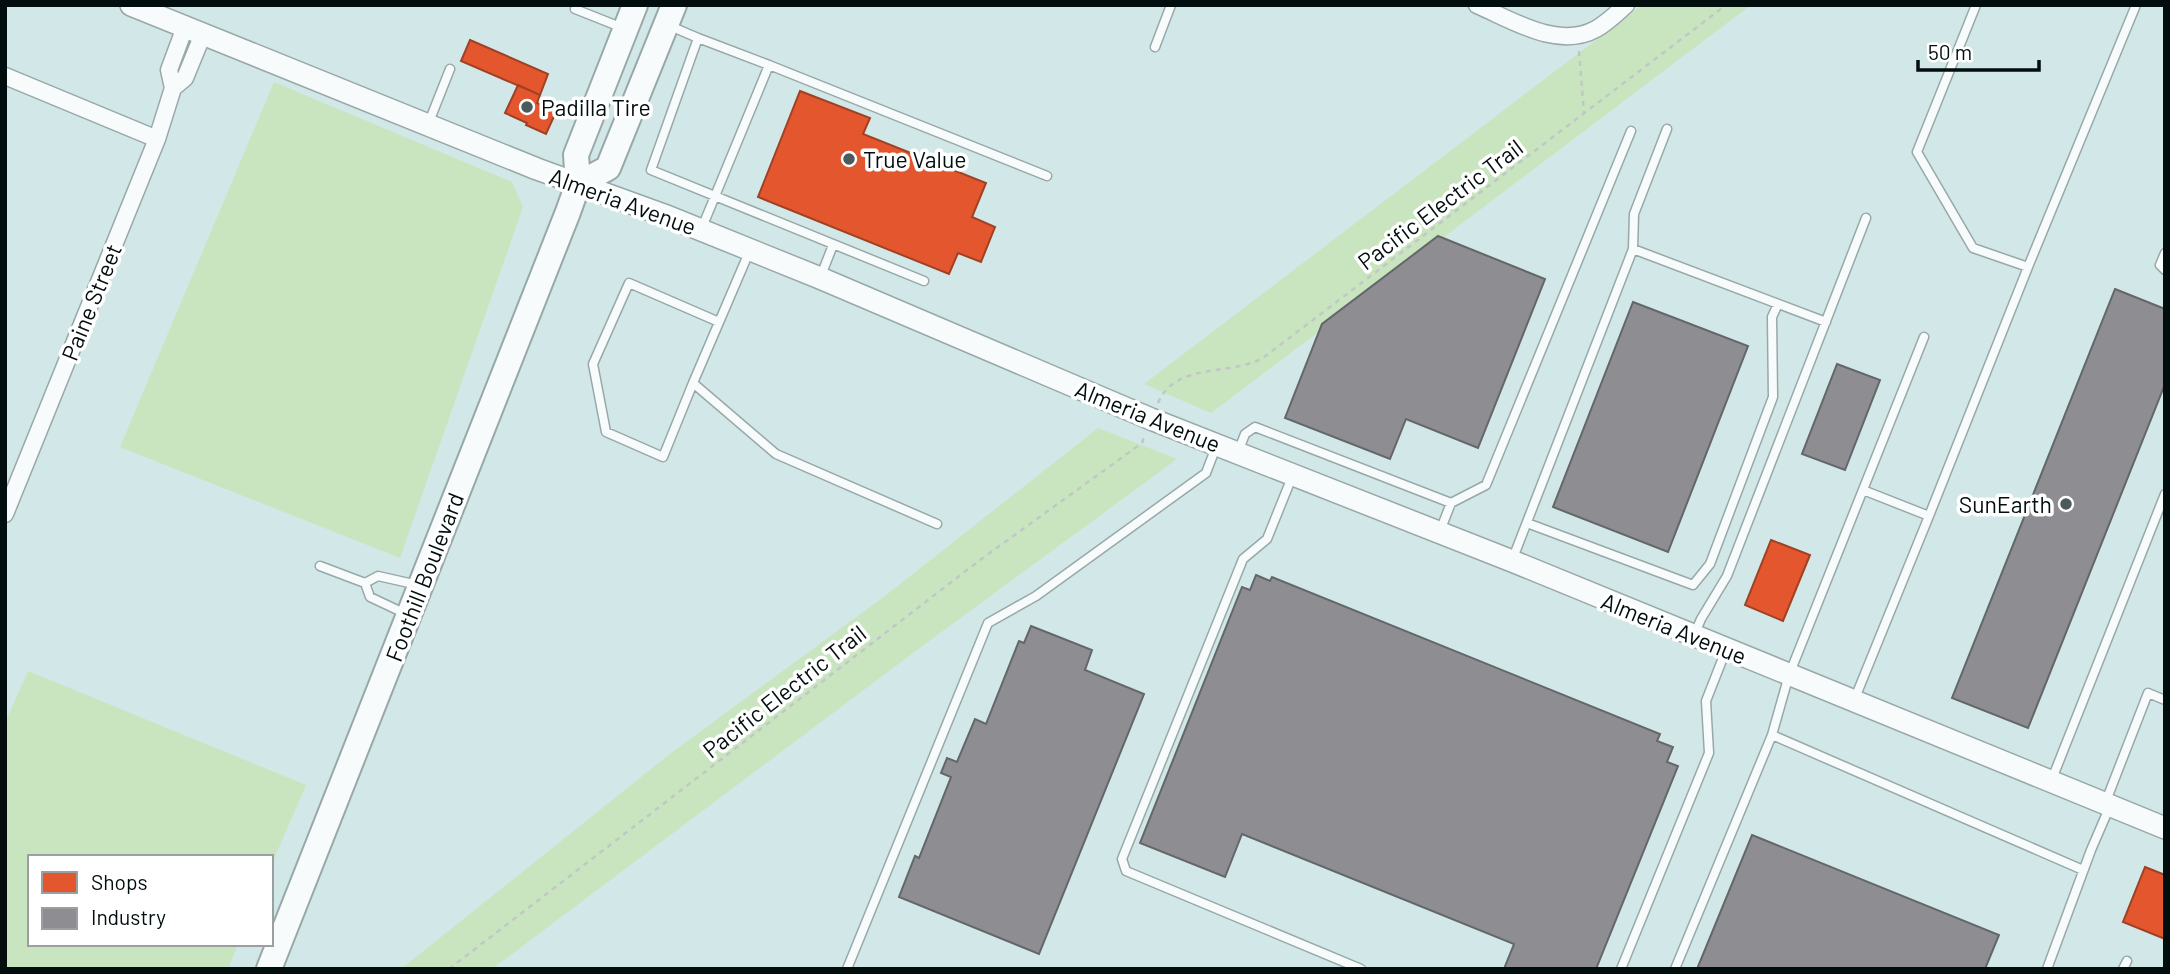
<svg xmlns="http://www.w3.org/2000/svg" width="2170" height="974" font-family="Barlow,sans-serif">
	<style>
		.green { fill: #c9e5bf }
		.shops { fill: #e4572e; stroke: #a04124; stroke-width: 2 }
		.industry { fill: #8d8d92; stroke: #63676a; stroke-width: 2 }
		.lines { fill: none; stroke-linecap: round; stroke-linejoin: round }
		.lane-casing { stroke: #98a8a8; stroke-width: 11 }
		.street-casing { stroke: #98a8a8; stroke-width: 19 }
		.secondary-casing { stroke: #98a8a8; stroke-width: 24 }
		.primary-casing { stroke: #98a8a8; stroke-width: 28 }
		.path { stroke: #c0c7c6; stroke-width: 2.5; stroke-dasharray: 5 5; stroke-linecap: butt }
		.lane { stroke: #f8fbfb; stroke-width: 8 }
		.street { stroke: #f8fbfb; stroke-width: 16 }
		.secondary { stroke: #f8fbfb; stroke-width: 21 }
		.primary { stroke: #f8fbfb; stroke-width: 24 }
		.poi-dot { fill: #4b5a5a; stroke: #fff; stroke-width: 2.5 }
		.labels { text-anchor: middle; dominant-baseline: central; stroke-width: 7; stroke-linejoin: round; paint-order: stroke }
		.poi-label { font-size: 23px; fill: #020e0e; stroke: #fff; text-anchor: start }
		.street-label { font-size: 23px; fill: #020e0e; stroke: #fff }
	</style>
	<rect width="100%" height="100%" fill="#d2e7e7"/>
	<path class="green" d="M1642 5H1751L1211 413 1144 384Z
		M274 82 512 182 523 207 400 558 120 447Z
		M1098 428 1177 459 917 650 492 969H401L671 753 885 596Z
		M28 671 306 785 271 866V857H30V944H238L228 969H5V723Z"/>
	<path class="shops" d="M470 40 548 74 540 95 461 61Z
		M518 85 540 95 537 103 556 112 546 134 526 125 527 123 505 113Z
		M800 91 870 118 863 134 986 183 972 217 995 227 981 262 958 253 949 274 758 197Z
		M1771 540 1810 555 1783 621 1745 605Z
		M2145 867 2165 875V939L2123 922Z"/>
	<path class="industry" d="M1438 236 1545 279 1478 448 1406 419 1390 459 1285 418 1322 324Z
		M2115 289 2165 309V384L2028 728 1952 698Z
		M1633 302 1748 346 1668 552 1553 507Z
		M1837 364 1880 380 1845 470 1802 454Z
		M1256 575 1270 581 1272 577 1660 734 1657 741 1673 747 1667 762 1678 766 1596 969H1504L1514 944 1242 834 1225 877 1140 843 1242 587 1250 590Z
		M1031 626 1092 650 1085 670 1144 694 1039 954 899 897 915 856 919 858 951 777 941 773 947 758 957 762 975 719 986 724 1019 641 1024 643Z
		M1752 835 1999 935 1985 969H1697Z"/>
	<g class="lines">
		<g class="lane-casing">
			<path id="lane" d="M1976 5 1917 152 1973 248 2028 267 2136 5
				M575 9 623 28
				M670 26 698 38 651 170 924 281
				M698 38 769 65 701 230
				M1155 47 1171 5
				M769 65 1047 176
				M429 122 450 69
				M1633 249 1826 322
				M750 250 693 383 776 454 937 524
				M2165 253 2160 265 2165 270
				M820 278 833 245
				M693 383 663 457 606 432 593 364 629 283 719 322
				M1238 452 1245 434 1255 427 1451 503
				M1292 477 1267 539 1243 559 1122 859 1126 871 1361 969
				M1929 516 2028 267
				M1527 523 1693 585 1710 564 1773 397 1772 317 1778 304
				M1440 531 1451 503 1486 485 1631 131
				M1513 558 1633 249 1634 214 1667 129
				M320 566 365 583
				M406 614 370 597 365 583 378 576 418 585
				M1695 633 1701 619 1727 576 1866 218
				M1855 698 1929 516 1863 490
				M1772 735 1789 675 1924 337
				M2052 779 2165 494
				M2106 801 2148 693 2165 700
				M847 969 988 623 1036 596 1206 473 1216 447
				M1621 969 1709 753 1706 701 1726 650
				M1675 969 1772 735 2083 870
				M2047 969 2091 850 2110 806
				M2123 969 2127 961"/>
		</g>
		<g class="street-casing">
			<path id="street" d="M1477 5C1512 20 1558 50 1596 29 1607 23 1617 13 1626 5
				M5 76 157 139
				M173 88 169 70 185 27
				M5 514 157 139 173 88 185 78 203 34"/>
		</g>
		<g class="secondary-casing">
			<path id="secondary" d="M131 5 537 169 664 215 820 278 1151 419 1512 561 2165 828"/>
		</g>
		<g class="primary-casing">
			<path id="primary" d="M578 184 608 168 674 5
				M269 969 568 212 578 184 576 155 635 5"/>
		</g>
		<path class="path" d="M1579 51 1584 114
			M1158 403C1175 362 1230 376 1263 358L1726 5
			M449 969 980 560 1142 443 1145 434"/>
		<use href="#lane" class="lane"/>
		<use href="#street" class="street"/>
		<use href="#secondary" class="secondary"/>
		<use href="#primary" class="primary"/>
	</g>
	<g class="poi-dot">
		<circle cx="527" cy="107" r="7"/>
		<circle cx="849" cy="159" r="7"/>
		<circle cx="2066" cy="504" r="7"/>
	</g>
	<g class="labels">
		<g class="poi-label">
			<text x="541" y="107">Padilla Tire</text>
			<text x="863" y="159">True Value</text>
			<text x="2052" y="504" text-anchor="end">SunEarth</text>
		</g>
		<g class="street-label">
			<text transform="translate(623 201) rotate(20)">Almeria Avenue</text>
			<text transform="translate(1440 204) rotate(-37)">Pacific Electric Trail</text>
			<text transform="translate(91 302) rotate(-68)">Paine Street</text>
			<text transform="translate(1148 416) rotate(22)">Almeria Avenue</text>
			<text transform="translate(424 577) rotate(-69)">Foothill Boulevard</text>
			<text transform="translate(1674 628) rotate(22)">Almeria Avenue</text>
			<text transform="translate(784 691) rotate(-38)">Pacific Electric Trail</text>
		</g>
	</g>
	<rect width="2170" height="974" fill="none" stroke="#020e0e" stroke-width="14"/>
	<rect x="28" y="855" width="245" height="91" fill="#ffffff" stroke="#9a9f9f" stroke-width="2"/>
	<rect x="42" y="872" width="35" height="21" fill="#e4572e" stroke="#9a9f9f" stroke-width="2"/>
	<text x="91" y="890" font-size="21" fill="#020e0e">Shops</text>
	<rect x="42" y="908" width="35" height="21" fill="#8d8d92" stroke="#9a9f9f" stroke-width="2"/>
	<text x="91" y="925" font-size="21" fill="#020e0e">Industry</text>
	<path d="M1918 60v10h121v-10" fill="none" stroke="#020e0e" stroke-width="3.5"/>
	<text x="1928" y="60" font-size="21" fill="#020e0e" stroke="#ffffff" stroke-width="5" paint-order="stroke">50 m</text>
</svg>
